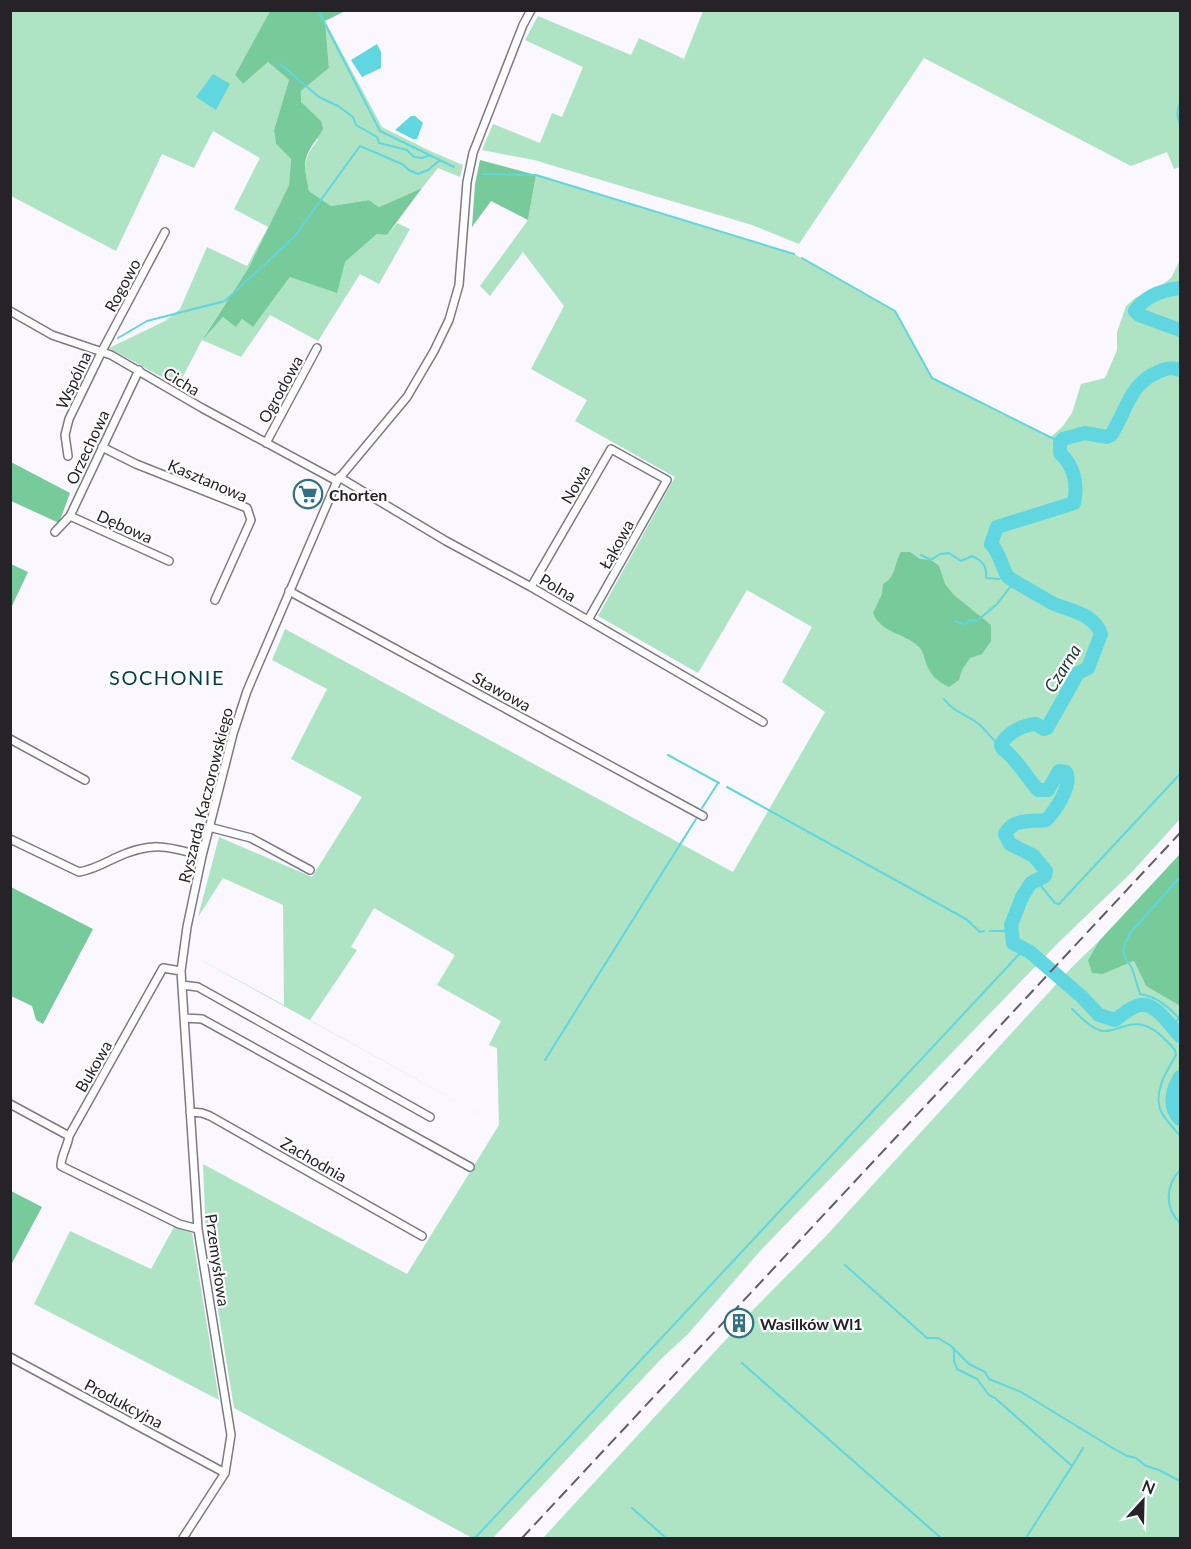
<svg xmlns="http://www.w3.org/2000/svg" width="1191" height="1549" font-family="Lato,sans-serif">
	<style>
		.green { fill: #aee4c3; fill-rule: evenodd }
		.forest { fill: #77cb9b }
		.water { fill: #5fd6e0 }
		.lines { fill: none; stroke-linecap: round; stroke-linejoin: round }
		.stream { stroke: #5fd6e0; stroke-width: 2 }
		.river { stroke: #5fd6e0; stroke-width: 14 }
		.minor-casing { stroke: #7e7985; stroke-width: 10 }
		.minor { stroke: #fff; stroke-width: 7 }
		.rail { stroke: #615f64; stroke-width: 2; stroke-dasharray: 12 6; stroke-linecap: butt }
		.labels { text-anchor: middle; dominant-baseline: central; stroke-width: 4.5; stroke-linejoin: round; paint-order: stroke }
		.street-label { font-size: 16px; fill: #252327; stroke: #fff }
		.poi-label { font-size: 16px; font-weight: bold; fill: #252327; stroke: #fff; text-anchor: start }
		.water-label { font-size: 18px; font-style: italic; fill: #1f3537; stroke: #fff }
		.quarter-label { font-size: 20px; letter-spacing: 1.5px; fill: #033e4d; stroke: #fff }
	</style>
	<rect width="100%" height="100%" fill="#faf7ff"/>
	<path class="green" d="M10 11H270L235 75 243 84 268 62 289 80 274 130 276 144 291 159 289 185 249 267 204 336 223 317 236 326 242 319 253 327 290 277 345 262 377 234 387 235 397 223 410 229 379 284 360 274 318 341 270 315 241 357 202 340 178 386 109 348 165 321 180 309 207 247 247 266 268 227 234 209 260 158 213 131 194 168 162 154 116 251 11 196Z
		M703 11H1180V167L1174 169 1167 152 1131 166 924 58 799 244 752 225 534 160 482 150 493 124 540 143 552 113 562 117 583 67 525 40 538 16 631 55 639 38 684 59Z
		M325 21 382 127 430 151 463 165 460 177 438 168 422 188 379 207 369 200 331 206 309 191C304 167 302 159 318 140L301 102V91L329 68Z
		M536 175 794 254 895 311 932 378 1051 437 1063 426 1072 413 1081 384 1105 378 1117 350V332L1126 306 1135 298 1155 290 1171 278 1180 260V819L1132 872 1060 941 761 1250 688 1334 662 1358 493 1538H472L234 1408 206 1236 203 1164 407 1274 499 1125 190 954 284 1005 283 905 223 878 198 917 219 837 312 877 362 797 291 759 327 689 272 660 285 629 733 872 825 712 782 682 812 627 747 590 698 673 598 616 675 477 575 421 587 400 531 369 564 306 523 252 490 296 480 286 528 220ZM374 908 455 955 437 985 501 1021 489 1045 497 1048 499 1125 310 1020 357 950 351 947Z
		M1099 941 1088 960 1103 974 1134 961 1146 986 1180 1006V1538H543L732 1333 738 1335 749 1322 747 1316 825 1237 1071 968Z
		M174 1227 192 1233 219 1400 34 1304 70 1231 151 1269Z"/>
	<path class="forest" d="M270 11H345L325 21 329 68 301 91V102L321 121 323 129C319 137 312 144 308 153 302 164 307 179 309 191L331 206 369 200 379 207 422 188 387 235 377 234 345 262 337 293 290 277 253 327 242 319 236 327 223 317 202 340 249 267 289 185 291 159 276 144 274 130 289 80 268 62 243 84 235 75Z
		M480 160 536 175 528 220 491 201 472 227 475 184Z
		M11 462 70 493 59 523 11 501Z
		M901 552H910L920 559 931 560 939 566 945 584 954 595 991 625V641L982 654 970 658 962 670 959 680 949 687C938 682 930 675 926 663 924 657 923 650 918 646 904 633 881 633 873 613L882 594 883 584C897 576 893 566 901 552Z
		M11 564 28 572 11 608Z
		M1180 854V1006L1146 986 1134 961 1103 974 1092 973 1088 960 1099 941Z
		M11 887 93 929 43 1024 36 1020 32 1006 11 996Z
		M11 1191 42 1207 11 1265Z"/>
	<path class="water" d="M377 44 381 52V68L362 77 351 60Z
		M213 74 230 84 216 110 196 97Z
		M411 116H415L423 123 417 139H413L395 130Z"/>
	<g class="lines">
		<path class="stream" d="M318 10 380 131 454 167
			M280 64 319 97 338 106 353 117 356 125 377 137 379 143 407 150 414 157 422 158 430 155
			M1180 103C1176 110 1177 117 1180 125
			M483 174 536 175 794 254
			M802 258 895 311 932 378 1060 442
			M118 338 147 321 225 301 294 237 360 146 402 164 409 170 418 174 428 170 440 160
			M921 555 931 560 940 554 949 553 961 561 972 556C983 561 987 566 986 578L999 579 1007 574
			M954 621 964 624 971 620 977 621 997 604 1015 581
			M944 699C953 712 968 715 980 725 988 732 991 740 1001 745
			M668 755 719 783
			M727 787 966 919 980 932 984 931
			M702 808 718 783
			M1180 877 1130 933 1123 949 1125 958 1132 968 1140 994C1158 997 1168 1007 1180 1019
			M1036 880 1055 903 1059 904 1180 774
			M990 931H1011
			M1072 1009C1081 1017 1090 1028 1102 1031 1110 1032 1118 1028 1125 1026 1147 1019 1161 1034 1175 1050L1176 1055C1167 1071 1154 1090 1160 1109 1163 1118 1174 1128 1180 1136
			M1172 1028 1180 1016
			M545 1060 696 819
			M1180 1170C1166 1185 1164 1208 1180 1223
			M845 1265 927 1338H938L951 1346 969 1364 985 1372 989 1379 1021 1392 1111 1447 1127 1456 1136 1458 1146 1466 1159 1470 1180 1481
			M954 1349V1361L957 1369 977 1379 989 1395 995 1398 1072 1466 1026 1538
			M742 1363 941 1538
			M1072 1466 1083 1448
			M632 1508 666 1538
			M475 1538 1024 949"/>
		<path class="river" d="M1180 288C1163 290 1145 296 1135 311L1139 315 1180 330
			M1180 370C1172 367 1166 368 1158 372 1130 383 1126 412 1111 435L1107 437 1085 433 1063 439 1060 442V453C1074 466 1078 484 1074 503L997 527 991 544C1001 554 1001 567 1008 577 1010 579 1047 600 1052 603 1069 611 1094 613 1101 634L1088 668 1078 673 1047 728 1044 729 1036 724C1022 725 1007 733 1001 745L1003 749C1017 759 1026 777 1038 790H1048L1059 771 1066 772C1073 785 1055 811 1046 820 1031 822 1013 818 1005 834L1010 844 1034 856 1046 871 1045 876 1031 883 1022 897 1011 925 1013 943 1030 952 1082 997 1099 1015 1115 1020C1122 1015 1132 1006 1140 1005 1156 1002 1170 1026 1180 1036
			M1180 1077C1172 1090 1168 1107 1180 1119"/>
		<g class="minor-casing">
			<path id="minor" d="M10 311 52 335 111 355 202 408 337 481
				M266 443 317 348
				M102 447 136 464 247 508 251 520 215 600
				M68 456 65 435 69 419 102 351 165 232
				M339 477 446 541 531 587 763 722
				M70 516 169 561
				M55 532 70 516 139 370
				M531 587 611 449 667 480 588 620
				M289 591 703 816
				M10 739 85 780
				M209 827 251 838 310 870
				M10 839 79 872C92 870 103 864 115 858 150 842 165 845 202 856
				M182 985 198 987 430 1117
				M184 1018 202 1019 470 1167
				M10 1104 69 1136 163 968 181 971
				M190 1112 202 1113 210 1116 422 1236
				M69 1136C68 1146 61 1155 61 1166L179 1224 198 1229
				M10 1357 225 1473
				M183 1538 225 1473 231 1435 198 1229 181 971 187 927 202 856 233 734 247 691 337 481 407 397 434 351 449 320 459 285 467 182 473 153 523 25 531 10"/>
		</g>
		<use href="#minor" class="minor"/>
		<path class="rail" d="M522 1538 1180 833"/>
	</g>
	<defs>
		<g id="supermarket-ring" transform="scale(1.5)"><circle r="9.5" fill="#fff" stroke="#317185" stroke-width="1.5"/><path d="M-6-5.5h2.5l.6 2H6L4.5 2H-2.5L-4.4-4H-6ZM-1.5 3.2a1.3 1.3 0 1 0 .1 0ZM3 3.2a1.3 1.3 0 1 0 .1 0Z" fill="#317185"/></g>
		<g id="building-ring" transform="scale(1.5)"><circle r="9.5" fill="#fff" stroke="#317185" stroke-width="1.5"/><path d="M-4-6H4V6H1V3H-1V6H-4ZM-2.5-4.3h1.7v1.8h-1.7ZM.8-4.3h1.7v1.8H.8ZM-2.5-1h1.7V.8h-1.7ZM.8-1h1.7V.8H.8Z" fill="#317185"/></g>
	</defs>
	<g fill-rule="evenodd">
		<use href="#supermarket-ring" x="308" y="494"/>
		<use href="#building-ring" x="739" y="1323"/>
	</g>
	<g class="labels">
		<g class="street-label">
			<text transform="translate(122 285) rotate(-62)">Rogowo</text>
			<text transform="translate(73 380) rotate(-65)">Wspólna</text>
			<text transform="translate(182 381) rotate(31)">Cicha</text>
			<text transform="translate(280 389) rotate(-61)">Ogrodowa</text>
			<text transform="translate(87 447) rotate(-65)">Orzechowa</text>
			<text transform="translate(208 480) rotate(23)">Kasztanowa</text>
			<text transform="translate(575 484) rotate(-60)">Nowa</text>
			<text transform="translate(125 526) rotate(24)">Dębowa</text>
			<text transform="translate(616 544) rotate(-61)">Łąkowa</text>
			<text transform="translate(558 587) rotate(30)">Polna</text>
			<text transform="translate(502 691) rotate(29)">Stawowa</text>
			<text transform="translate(205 795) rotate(-76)">Ryszarda Kaczorowskiego</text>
			<text transform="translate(93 1066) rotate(-60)">Bukowa</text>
			<text transform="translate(314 1159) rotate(30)">Zachodnia</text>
			<text transform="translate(218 1260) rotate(82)">Przemysłowa</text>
			<text transform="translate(124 1403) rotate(28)">Produkcyjna</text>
		</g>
		<g class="poi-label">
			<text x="329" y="494">Chorten</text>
			<text x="760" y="1323">Wasilków Wl1</text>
		</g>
		<g class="water-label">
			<text transform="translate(1062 668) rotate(-58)">Czarna</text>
		</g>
		<g class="quarter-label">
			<text x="167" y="677">SOCHONIE</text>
		</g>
	</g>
	<rect width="1191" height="1549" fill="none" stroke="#252327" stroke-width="24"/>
	<g transform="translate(1143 1501) rotate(22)" stroke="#ffffff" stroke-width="4.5" paint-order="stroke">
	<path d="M0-4.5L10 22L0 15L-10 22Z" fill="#252327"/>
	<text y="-9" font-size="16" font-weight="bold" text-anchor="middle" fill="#252327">N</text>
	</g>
</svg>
